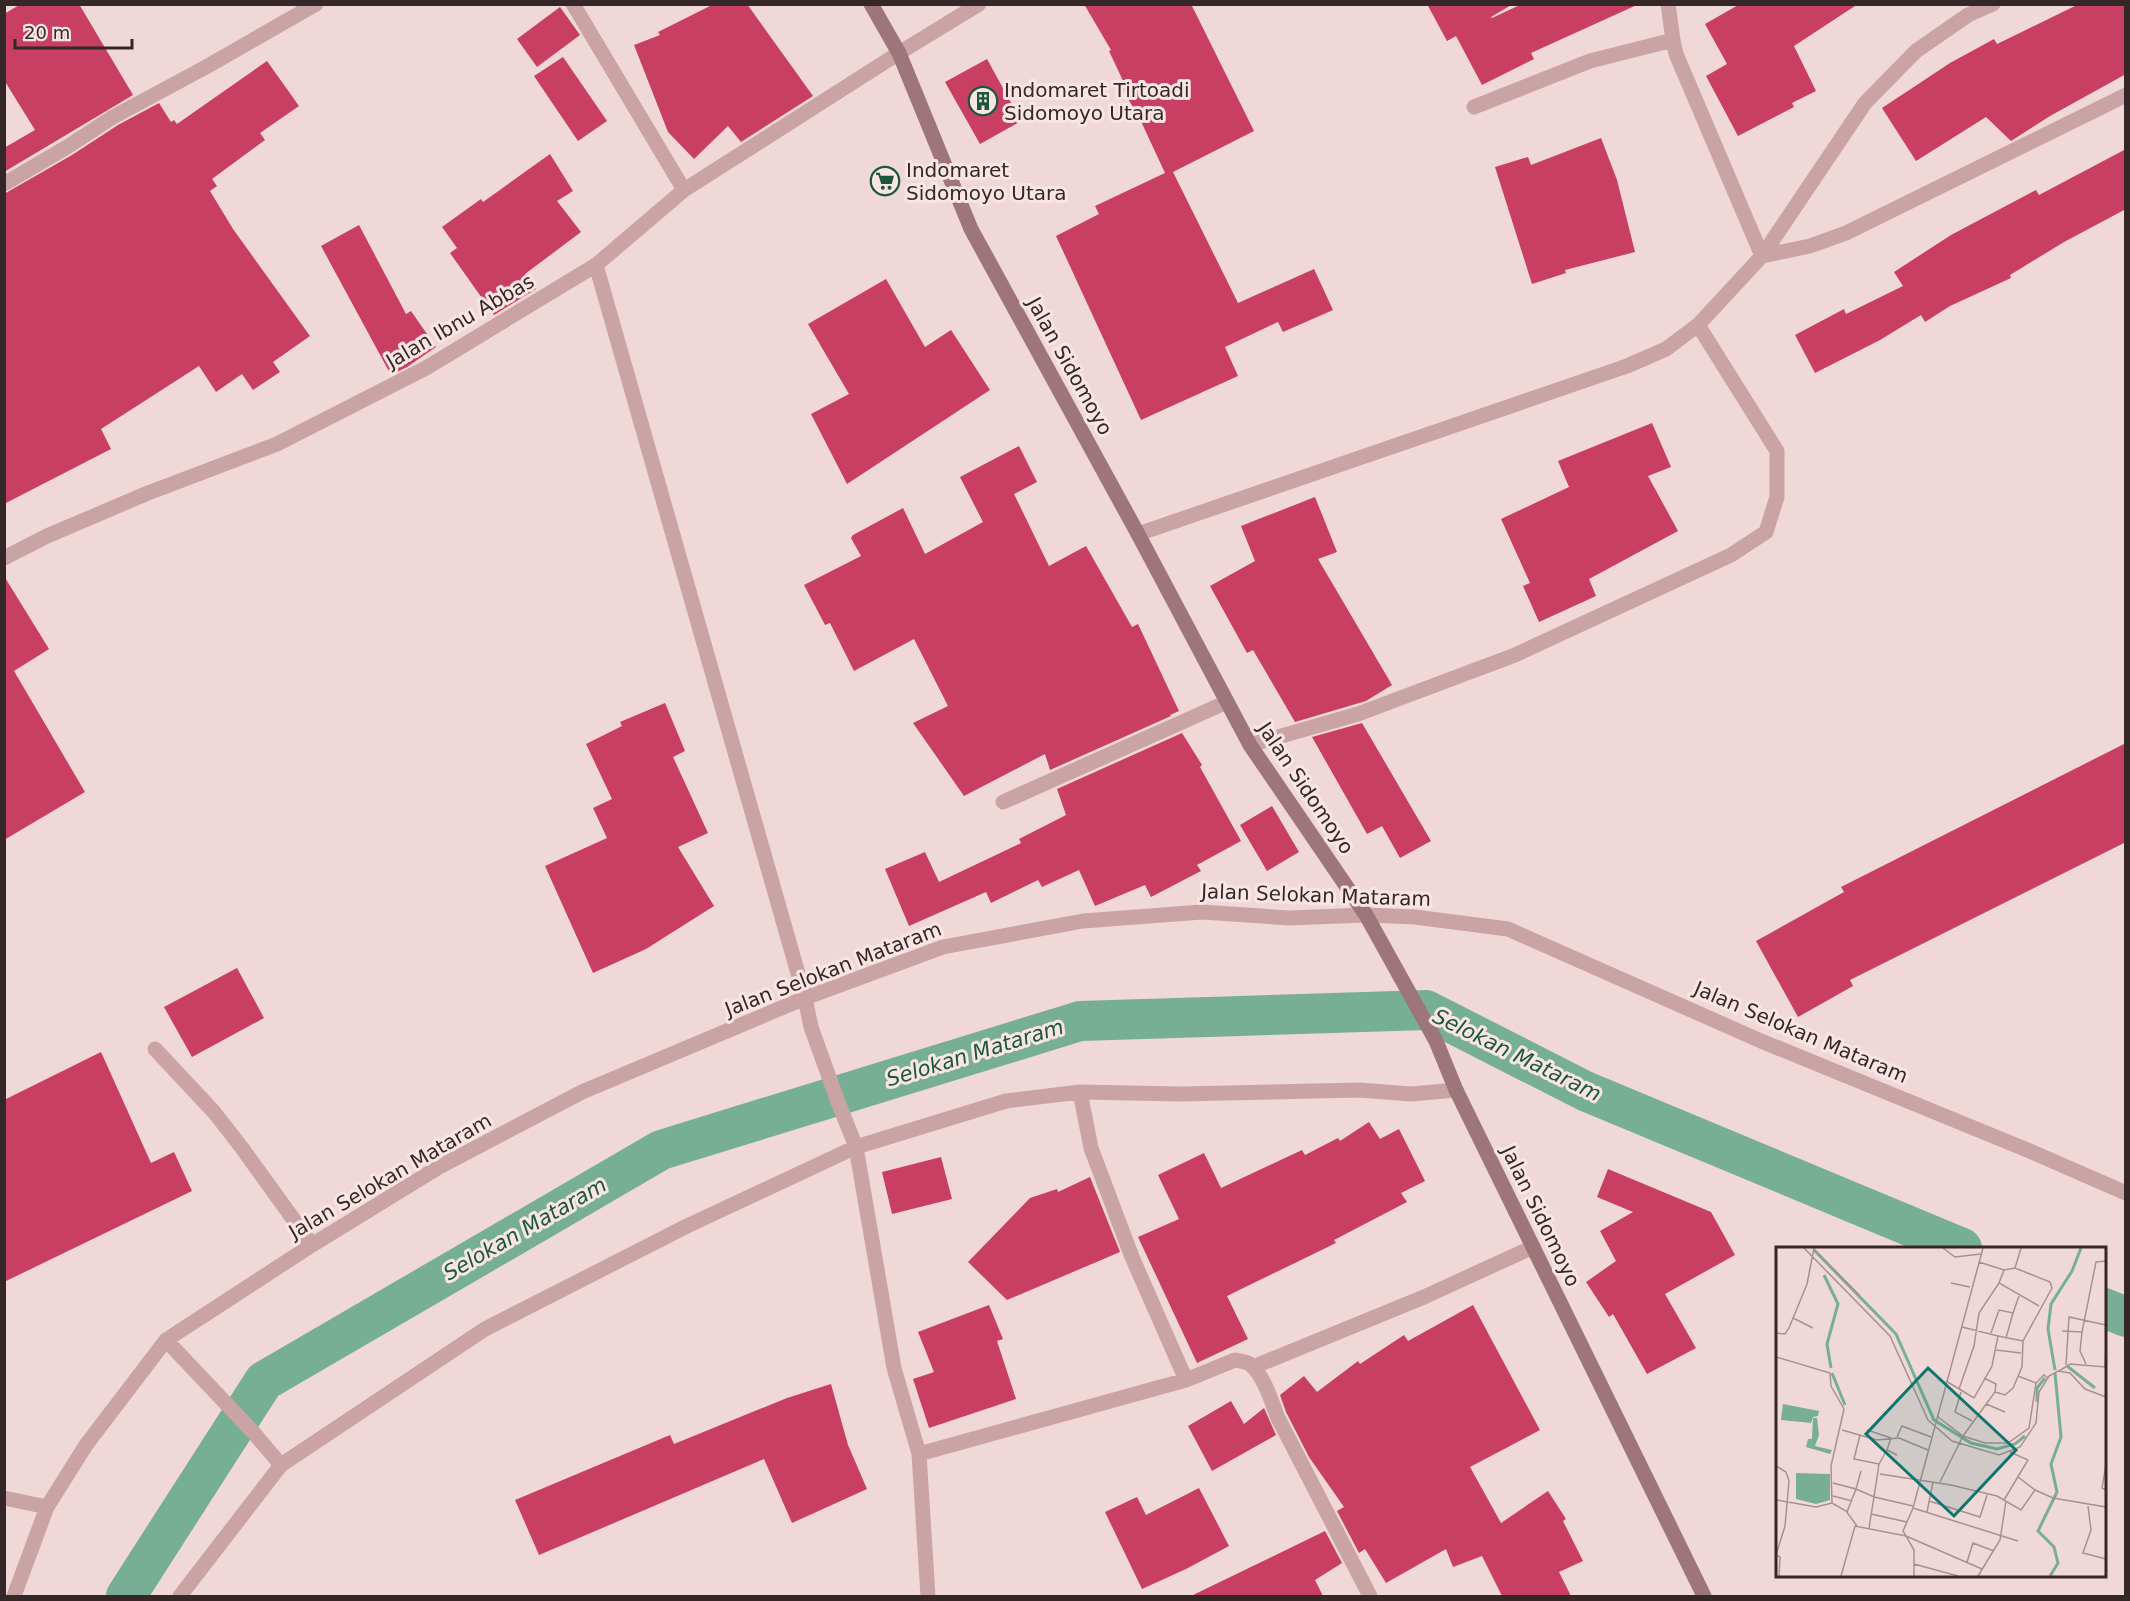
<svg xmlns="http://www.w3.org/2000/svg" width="2130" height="1601" font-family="'DejaVu Sans',sans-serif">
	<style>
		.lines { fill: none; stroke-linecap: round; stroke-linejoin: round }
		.canal { stroke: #76af95; stroke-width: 40 }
		.building { fill: #c93e63 }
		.service { stroke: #caa4a5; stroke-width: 15 }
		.minor { stroke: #caa4a5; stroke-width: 15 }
		.secondary { stroke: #9d757b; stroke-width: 15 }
		.labels { text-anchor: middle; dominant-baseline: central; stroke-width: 6; stroke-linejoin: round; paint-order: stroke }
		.poi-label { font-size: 20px; fill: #352628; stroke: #f9e5e4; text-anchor: start }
		.street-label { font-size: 20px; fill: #352628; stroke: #f9e5e4 }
		.water-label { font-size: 21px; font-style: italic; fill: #1b573c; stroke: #f9e5e4 }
		.inset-river { fill: none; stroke: #76af95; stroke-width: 3 }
		.inset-road { fill: none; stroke: #a69192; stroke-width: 1.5 }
		.view { fill: #0f766e; fill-opacity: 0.15; stroke: #0f766e; stroke-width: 3 }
		.inset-edge { fill: none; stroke: #352628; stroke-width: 3 }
	</style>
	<rect width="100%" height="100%" fill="#f1d8d8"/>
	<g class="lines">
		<path class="canal" d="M2104 1308 2126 1317
			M126 1596 264 1381 661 1150 1080 1021 1426 1010 1585 1091 1962 1248"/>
	</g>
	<path class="building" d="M21 4H79L133 95 4 172V148L35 130 4 80V14Z
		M714 4H747L813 96 741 142 728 126 694 159 668 132 634 45 660 35 658 32Z
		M1084 4H1191L1254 131 1173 172 1238 303 1314 269 1333 310 1283 332 1278 322 1225 347 1238 376 1141 420 1056 236 1099 214 1095 206 1165 173 1139 117 1122 89 1126 87 1109 51 1111 50Z
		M1427 4H1513L1491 17 1492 18 1522 4H1639L1531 53 1534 59 1482 85 1456 36 1447 41Z
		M1740 4H1858L1794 46 1816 91 1792 103 1794 107 1738 136 1706 76 1727 64 1705 24Z
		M2079 4H2126V74L2050 116 2011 141 1986 117 1916 161 1882 108 1950 63 1994 39 1997 44Z
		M560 7 580 35 537 67 517 39Z
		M563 57 607 121 578 141 534 76Z
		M987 59 1021 121 980 144 945 82Z
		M267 61 299 106 260 133 265 140 212 179 217 186 210 191 233 229 310 336 273 362 280 372 253 390 242 374 216 392 199 366 101 429 111 449 4 504V194L72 155 118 125 159 103 171 122 174 120 177 124Z
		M1601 138 1617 180 1635 252 1565 270 1566 273 1532 284 1495 167 1528 157 1531 165Z
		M2126 149V209L2064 242 2010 275 2011 278 1950 306 1925 322 1921 315 1880 340 1815 373 1795 335 1844 309 1846 314 1903 286 1894 272 1951 235 2036 190 2039 195Z
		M550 154 573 191 557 201 581 232 525 274 536 289 494 315 450 253 457 248 442 227 481 199 483 202Z
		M359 225 406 314 411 311 436 347 407 367 391 375 321 246Z
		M886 279 925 347 951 330 990 390 847 484 811 414 849 394 808 324Z
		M1652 423 1671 467 1648 476 1678 531 1589 579 1596 596 1539 622 1523 586 1530 583 1501 519 1569 487 1558 461Z
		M1019 446 1037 482 1014 494 1049 566 1086 546 1132 627 1138 624 1179 711 1170 715 1171 716 1050 770 1045 754 964 796 913 723 948 706 914 639 854 671 830 623 825 625 804 585 861 556 851 538 853 535 903 508 925 554 983 522 960 477Z
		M1315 497 1337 552 1318 559 1392 685 1366 701 1295 722 1253 650 1247 653 1210 586 1255 561 1241 526Z
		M4 576 49 649 14 671 85 792 4 840Z
		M665 703 685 751 673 757 708 833 678 847 714 906 646 949 593 973 545 866 607 838 593 808 612 799 586 744 622 726 620 722Z
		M1362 723 1431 841 1400 858 1382 826 1367 834 1312 737Z
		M1182 733 1202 765 1200 767 1241 841 1197 865 1201 871 1151 897 1145 885 1095 906 1079 870 1042 887 1038 880 991 903 986 892 909 926 885 869 925 852 939 882 1021 843 1019 839 1066 815 1057 789Z
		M2126 743V842L1850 980 1853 986 1798 1017 1756 941 1844 892 1841 887Z
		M1272 806 1299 852 1267 871 1240 825Z
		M237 968 264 1018 192 1057 164 1007Z
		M101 1052 151 1163 174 1152 192 1191 4 1282V1100Z
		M1369 1122 1380 1139 1399 1129 1425 1181 1401 1193 1407 1202 1334 1240 1336 1243 1227 1296 1248 1339 1197 1363 1138 1237 1179 1219 1158 1175 1204 1153 1221 1188 1302 1150 1305 1155 1338 1138 1340 1141Z
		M941 1157 952 1199 892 1214 882 1172Z
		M1608 1169 1711 1212 1735 1255 1665 1294 1696 1348 1647 1374 1613 1314 1609 1317 1586 1282 1616 1261 1600 1231 1633 1212 1597 1197Z
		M1090 1177 1120 1252 1007 1300 968 1262 1030 1198 1057 1189 1058 1192Z
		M989 1305 1003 1339 997 1341 1016 1399 929 1428 913 1379 934 1372 918 1332Z
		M1473 1305 1540 1430 1470 1467 1501 1523 1548 1491 1566 1519 1563 1521 1583 1561 1559 1572 1571 1596H1502L1482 1556 1453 1567 1446 1549 1386 1583 1365 1549 1359 1553 1337 1511 1344 1507 1309 1457 1286 1412 1280 1395 1304 1376 1317 1392 1358 1361 1360 1364 1404 1335 1408 1341Z
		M831 1384 848 1445 867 1489 792 1523 764 1459 539 1555 515 1500 670 1435 674 1444 787 1398Z
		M1231 1401 1244 1424 1264 1408 1276 1435 1212 1471 1188 1426Z
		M1199 1488 1229 1546 1186 1569 1142 1589 1105 1512 1137 1497 1146 1515Z
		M1325 1531 1342 1563 1315 1580 1323 1596H1191Z"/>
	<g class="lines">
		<path class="service" d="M155 1049 214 1112 242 1148 312 1245"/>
		<path class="minor" d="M573 4 684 190
			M1668 4 1673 40
			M1474 107 1590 61 1673 40 1676 54 1762 256 1810 246 1846 233 2126 95
			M4 184 67 147 113 117 206 67 316 4
			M596 265 805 998 811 1027 838 1102 856 1147 894 1368 919 1454 928 1596
			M1138 534 1627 366 1666 349 1698 325 1762 256 1865 103 1916 51 1968 15 1993 4
			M4 558 47 536 148 493 277 444 426 368 596 265 684 190 899 53 979 4
			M1250 745 1358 714 1515 655 1731 555 1766 532 1777 497V451L1698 325
			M1003 802 1227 702
			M1080 1092 1091 1148 1132 1257 1186 1380
			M166 1340 253 1432 281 1465
			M1253 1367 1424 1297 1533 1247
			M919 1454 1186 1380 1235 1360C1241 1361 1249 1362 1253 1367 1264 1377 1272 1402 1277 1416L1370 1596
			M4 1498 47 1507
			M14 1596 47 1507 86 1445 166 1340 312 1245 439 1167 582 1092 805 998 943 947 1083 921 1202 912 1289 918 1366 915 1415 917 1508 929 1761 1041 2025 1149 2126 1193
			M180 1596 281 1465 485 1329 687 1226 856 1147 1006 1101 1080 1092 1181 1094 1359 1090 1411 1094 1456 1090"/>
		<path class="secondary" d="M871 4 899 53 971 229 1138 534 1250 745 1366 915 1436 1041 1456 1090 1704 1596"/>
	</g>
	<defs>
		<g id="building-ring" transform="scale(1.5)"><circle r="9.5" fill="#f9e5e4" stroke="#1b573c" stroke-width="1.5"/><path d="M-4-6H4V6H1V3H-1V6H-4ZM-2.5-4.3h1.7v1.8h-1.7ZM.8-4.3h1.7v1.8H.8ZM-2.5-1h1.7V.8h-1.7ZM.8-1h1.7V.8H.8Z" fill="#1b573c"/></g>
		<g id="supermarket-ring" transform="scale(1.5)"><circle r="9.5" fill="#f9e5e4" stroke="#1b573c" stroke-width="1.5"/><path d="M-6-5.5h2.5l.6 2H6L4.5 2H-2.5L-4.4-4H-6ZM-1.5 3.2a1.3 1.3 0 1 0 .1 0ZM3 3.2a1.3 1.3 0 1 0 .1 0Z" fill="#1b573c"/></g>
	</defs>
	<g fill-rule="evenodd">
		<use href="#building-ring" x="983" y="101"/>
		<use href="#supermarket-ring" x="885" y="181"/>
	</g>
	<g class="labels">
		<g class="poi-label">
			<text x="1004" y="90">Indomaret Tirtoadi<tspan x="1004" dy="23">Sidomoyo Utara</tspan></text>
			<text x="906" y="170">Indomaret<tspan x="906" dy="23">Sidomoyo Utara</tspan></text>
		</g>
		<g class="street-label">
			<text transform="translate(460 321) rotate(-30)">Jalan Ibnu Abbas</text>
			<text transform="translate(1070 366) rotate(61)">Jalan Sidomoyo</text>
			<text transform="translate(1306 788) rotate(56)">Jalan Sidomoyo</text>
			<text transform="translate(1316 895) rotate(2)">Jalan Selokan Mataram</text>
			<text transform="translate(833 969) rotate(-21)">Jalan Selokan Mataram</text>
			<text transform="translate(1801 1032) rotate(23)">Jalan Selokan Mataram</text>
			<text transform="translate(390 1176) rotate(-30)">Jalan Selokan Mataram</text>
			<text transform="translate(1541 1216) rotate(64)">Jalan Sidomoyo</text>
		</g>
		<g class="water-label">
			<text transform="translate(975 1053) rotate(-17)">Selokan Mataram</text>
			<text transform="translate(1517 1055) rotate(26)">Selokan Mataram</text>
			<text transform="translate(525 1229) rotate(-30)">Selokan Mataram</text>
		</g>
	</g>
	<g transform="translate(1776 1247)">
		<rect width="330" height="330" fill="#f1d8d8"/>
		<path d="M7 157 43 164 42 169 37 170 35 176 5 173ZM37 171H41L43 188 39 199 56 203 54 207 30 200 32 192H36ZM20 226 54 227V253L40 257 20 252Z" fill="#76af95"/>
		<path class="inset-river" d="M38 3 120 87 158 173 195 196 221 202 239 197 249 189M48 28 62 57 51 97 55 121M291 119 319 141M279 123 272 82 275 57 296 24 305 1M56 126 69 158M261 155V141L269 131M274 329 282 316 278 300 262 284 281 245 275 217 285 190 279 126"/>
		<path class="inset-road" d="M28 1 114 89 152 173 176 194 223 208 244 200 260 176 263 145 273 129 282 124 294 126 309 142 330 150M167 1 179 10 205 7M38 2 84 49M203 15 228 23 239 21M228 23 223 36 263 59M175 36 194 40M17 71 37 81M286 84 306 85M0 86 9 87 13 81 31 37 38 1M215 86 223 63 237 66 243 49M222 89 247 94M230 91 237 66M220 103 245 106M0 110 54 126 55 139 68 162 55 219 56 256M310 117 304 104 306 85 320 15 330 14M290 118 293 70 330 78M329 120 330 102M283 124 294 117 330 120M242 129 260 136M170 134 198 151 216 119 222 89 186 80M183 142 198 99 203 66 223 36M185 145 179 165 196 174M219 145 229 148 237 141 246 120 247 94 276 41 274 35 239 21 245 1M210 157 229 165M162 170 187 189 209 196H232L253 181 260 136 268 128 272 131M66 183 101 193 123 191 152 203M91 183 115 191 111 203 121 208M84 188 78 212 103 217M121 190 126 179 155 190M330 218 326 241 330 243M0 219 10 225 13 234 9 279 0 308M104 227 175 238 221 249 245 263 259 243 277 251 330 260M242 230 259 243M164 235 187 189 219 145 220 137 208 131M57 236 80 242 85 224M57 249 76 254M0 253 40 260 56 256 70 264 81 279M228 253 252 213 234 205M153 254 204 270 211 248M312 259 315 283 307 306 330 312M137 261 242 294M71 265 80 242 98 250 103 217 111 203M151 265 157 235M95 267 131 275M93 281 98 250 137 259M0 308 4 310 3 329M191 315 197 296 218 304M138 317 182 329M65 329 79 279 130 289 206 322M138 329V303L127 284 137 261 207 1M202 329 224 293 230 254"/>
		<path class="view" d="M152 121 240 203 178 269 90 187Z"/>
		<rect width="330" height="330" class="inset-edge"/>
	</g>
	<rect width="2130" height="1601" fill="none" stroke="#352628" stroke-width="12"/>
	<path d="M15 39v9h117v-9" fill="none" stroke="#352628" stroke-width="3"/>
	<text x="24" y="39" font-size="18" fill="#352628" stroke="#f9e5e4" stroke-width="4.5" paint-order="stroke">20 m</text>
</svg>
